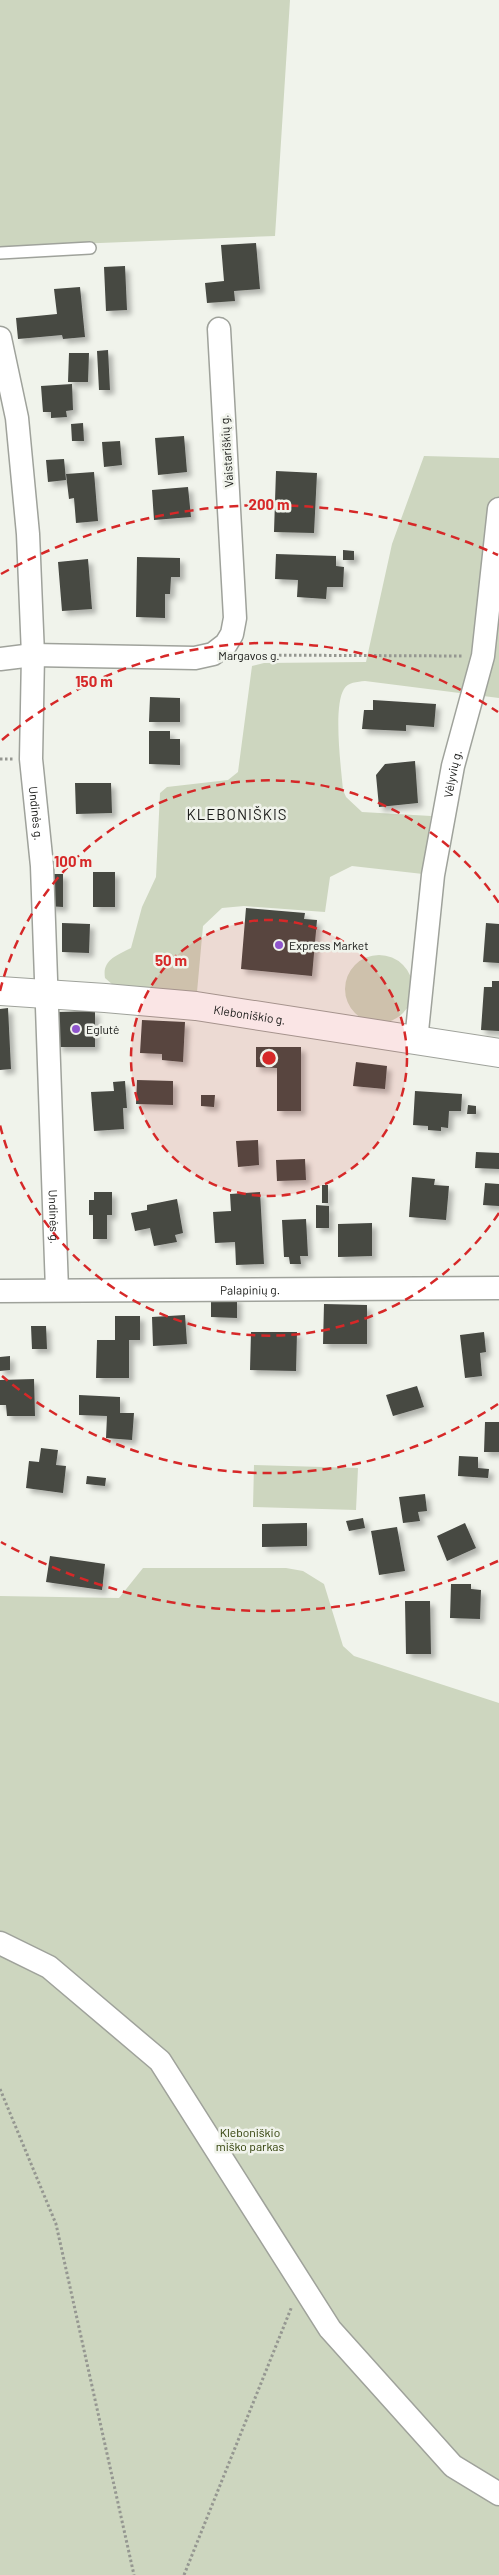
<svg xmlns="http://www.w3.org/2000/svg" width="499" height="2575" font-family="Barlow,sans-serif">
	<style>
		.green { fill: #cdd6bf }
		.building { fill: #464842; filter: url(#shadow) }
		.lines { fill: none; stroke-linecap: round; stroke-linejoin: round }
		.lane-casing { stroke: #9fa29b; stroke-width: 14 }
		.street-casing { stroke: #9fa29b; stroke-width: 25 }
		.secondary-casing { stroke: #9fa29b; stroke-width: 30 }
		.path { stroke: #959791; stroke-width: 3; stroke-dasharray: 2.5 2.5; stroke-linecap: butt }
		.lane { stroke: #fff; stroke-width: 11 }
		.street { stroke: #fff; stroke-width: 22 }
		.secondary { stroke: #fff; stroke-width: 28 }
		.ring { fill: none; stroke: #d62828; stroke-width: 2.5; stroke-dasharray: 9 6 }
		.poi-dot { fill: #8f55cc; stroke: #f0f3eb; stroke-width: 2 }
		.labels { text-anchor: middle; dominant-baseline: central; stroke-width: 5; stroke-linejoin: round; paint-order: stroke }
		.street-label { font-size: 12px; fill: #181917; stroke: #f0f3eb }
		.poi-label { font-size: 12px; fill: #181917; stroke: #f0f3eb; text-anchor: start }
		.park-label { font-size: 12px; fill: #2d3c03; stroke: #f0f3eb }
		.quarter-label { font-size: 15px; letter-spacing: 1px; fill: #181917; stroke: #f0f3eb }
		.centre { fill: #d62828; stroke: #f0f3eb; stroke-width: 2.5 }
		.ring-label { font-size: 15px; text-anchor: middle; font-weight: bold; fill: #d62828; stroke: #f0f3eb; stroke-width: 5; stroke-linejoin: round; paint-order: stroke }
	</style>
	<defs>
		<filter id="shadow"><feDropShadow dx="4.5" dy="4.5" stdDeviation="2.5" flood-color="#0004"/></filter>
	</defs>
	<rect width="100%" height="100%" fill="#f0f3eb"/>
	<path class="green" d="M0 0H290L275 236 0 247Z
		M424 456 499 458V698L365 681C357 682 348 682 344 689 333 707 341 767 343 790L346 797 362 812 431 816 423 874 352 866 330 877 325 912 244 906 222 908 203 926 197 992 113 985 105 978C102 960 116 956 131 948L142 907 156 877 160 793 167 787 228 780 238 772 252 666 264 663 366 662 392 544Z
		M345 989a34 34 0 1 1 68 0a34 34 0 1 1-68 0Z
		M254 1465 358 1468 356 1510 253 1507Z
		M143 1568H286L303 1571 324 1584 343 1646 354 1656 499 1703V2575H0V1596L119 1598Z"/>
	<path class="building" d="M256 243 260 289 234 291 235 301 207 303 205 283 224 281 221 245Z
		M125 266 127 310 106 311 104 267Z
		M80 287 85 337 63 339 62 335 18 339 16 318 57 314 54 289Z
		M108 350 110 390H99L97 351Z
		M69 353H89L88 382H68Z
		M72 384 73 410 66 411 67 417 51 418V412H43L41 386Z
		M83 423 84 441H72L71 424Z
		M184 436 187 472 158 475 155 438Z
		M120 441 122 465 104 467 102 442Z
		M64 459 66 480 48 482 46 460Z
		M276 471 317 473 314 533 274 532Z
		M94 472 98 521 76 523 74 498 69 499 66 474Z
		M188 487 191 517 154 520 152 490Z
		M343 550 354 551V560H343Z
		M276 554 336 556V566L344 567 343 587H327L326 599 297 597 298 580 275 579Z
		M137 557 180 558V577H171L170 594H165V618L136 617Z
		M88 559 92 609 62 611 58 562Z
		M150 697 180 698V722H149Z
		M373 700 436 704 434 727 406 725V731L362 729 364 710H373Z
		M149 731H170V739H180V765L149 764Z
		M415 761 418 803 379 807 376 775 385 764Z
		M75 783H111L112 813 76 814Z
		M93 872H115V907H93Z
		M47 874H63V907L47 906Z
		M246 908 305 913 304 919 317 920 312 976 241 969Z
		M62 923 90 924 89 953 62 952Z
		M486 923 499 924V963L483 962Z
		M492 981H499V1031L481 1030 484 987H492Z
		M8 1008 11 1069 0 1070V1009Z
		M95 1011V1047H58L57 1012Z
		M142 1020 185 1022 183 1062 162 1060V1054L140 1053Z
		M256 1047H301V1111H277V1068L256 1067Z
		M356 1062 387 1066 385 1089 353 1086Z
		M137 1080 173 1081V1105L136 1104Z
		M125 1081 127 1108H123L124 1129 94 1131 91 1092 114 1091 113 1082Z
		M415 1091 462 1094 461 1111H449L448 1128 441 1127V1131L428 1130V1126L413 1125Z
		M201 1095H215L214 1107 201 1106Z
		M468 1105 476 1106V1114H467Z
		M258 1140 259 1165 238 1167 236 1141Z
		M476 1152 499 1153V1169L475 1168Z
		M305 1159 306 1180 277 1181 276 1160Z
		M412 1177 435 1179 434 1185 449 1186 446 1220 409 1217Z
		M485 1183 499 1184V1206L483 1205Z
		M322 1185H328V1203H322Z
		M94 1192H112V1215H107V1239H93V1215H89V1200H94Z
		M260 1192 264 1264 236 1265 235 1242 215 1243 213 1212 231 1211 230 1194Z
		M177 1199 183 1233 175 1235 177 1242 154 1246 150 1228 135 1231 131 1213 147 1210V1205Z
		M316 1205 329 1206V1228H316Z
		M306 1219 308 1256H300L301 1264H290L289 1257H284L282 1220Z
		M372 1223V1256L338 1257V1224Z
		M211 1298H237V1318L211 1317Z
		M324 1304 367 1305V1344H323Z
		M185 1315 187 1344 153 1346 152 1317Z
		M115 1316H140V1340H129V1378H96L97 1340H115Z
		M31 1326H46L47 1349H32Z
		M251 1332H297L296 1371 250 1370Z
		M484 1332 486 1352 480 1353 482 1376 465 1378 460 1335Z
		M10 1356V1370L0 1371V1357Z
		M34 1379 35 1416H7L6 1405H0V1380Z
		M417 1386 424 1407 393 1416 386 1395Z
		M79 1395 120 1397V1413H134L132 1440 106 1438 107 1416 79 1415Z
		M485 1422H499V1452H484Z
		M41 1448 58 1450 56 1465 66 1466 63 1493 26 1488 29 1461 39 1462Z
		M459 1456 478 1457V1468L489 1469 488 1478 458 1476Z
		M87 1476 106 1478 105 1486 86 1484Z
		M425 1494 427 1511 418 1512 420 1521 403 1523 399 1497Z
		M363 1518 365 1528 349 1531 346 1521Z
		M307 1523V1546L262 1547V1524Z
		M465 1523 476 1548 447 1561 437 1536Z
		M397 1527 405 1571 379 1575 371 1531Z
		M50 1556 105 1564 102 1590 46 1582Z
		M451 1584H471V1589L481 1590 480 1619 450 1618Z
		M405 1601H430L431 1654H406Z"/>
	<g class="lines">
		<g class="lane-casing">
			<path id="lane" d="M0 253 90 248"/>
		</g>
		<g class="street-casing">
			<g id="street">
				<path id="s1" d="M0 338 17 418 28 534 33 655 31 759 42 866 57 1290"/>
				<path d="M0 659 33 655 195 658 213 654 226 644 232 634 235 618 219 329"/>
				<path id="s2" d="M416 1041 433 875 453 766 483 656 499 509"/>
				<path id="s3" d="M0 1291 499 1288"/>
				<path d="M0 1943 49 1967 160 2061 330 2329 453 2466 499 2494"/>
			</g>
		</g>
		<g class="secondary-casing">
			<g id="secondary">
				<path id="s4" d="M0 991 105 998 196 1006 499 1053"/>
			</g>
		</g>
		<path class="path" d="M244 655 462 656
			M0 759H13
			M0 2089 56 2224 134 2575
			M184 2575 292 2306"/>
		<use href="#lane" class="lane"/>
		<use href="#street" class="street"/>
		<use href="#secondary" class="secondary"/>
	</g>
	<circle cx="269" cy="1058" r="138" fill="#d62828" fill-opacity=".12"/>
	<g class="ring">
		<circle cx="269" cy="1058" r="138"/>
		<path d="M499 1213A277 277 0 0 1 0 1125M0 991A277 277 0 0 1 499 903"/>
		<path d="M498 1404A415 415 0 0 1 2 1376M2 740A415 415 0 0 1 498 712"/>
		<path d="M498 1561A553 553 0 0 1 1 1542M1 574A553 553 0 0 1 498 555"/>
	</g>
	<g class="poi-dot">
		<circle cx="279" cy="945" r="5"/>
		<circle cx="76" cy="1029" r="5"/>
	</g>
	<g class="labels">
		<g class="street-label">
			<text transform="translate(226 451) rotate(-94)">Vaistariškių g.</text>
			<text x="249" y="655">Margavos g.</text>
			<text stroke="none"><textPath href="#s2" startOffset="270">Vėlyvių g.</textPath></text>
			<text stroke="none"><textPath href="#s1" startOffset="478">Undinės g.</textPath></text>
			<text stroke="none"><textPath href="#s4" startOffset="251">Kleboniškio g.</textPath></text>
			<text stroke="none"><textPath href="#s1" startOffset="882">Undinės g.</textPath></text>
			<text stroke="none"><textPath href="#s3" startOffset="250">Palapinių g.</textPath></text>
		</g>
		<g class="poi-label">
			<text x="289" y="945">Express Market</text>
			<text x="86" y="1029">Eglutė</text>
		</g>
		<g class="park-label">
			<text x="250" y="2132">Kleboniškio<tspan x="250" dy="14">miško parkas</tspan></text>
		</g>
		<g class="quarter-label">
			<text x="237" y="814">KLEBONIŠKIS</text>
		</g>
	</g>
	<circle cx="269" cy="1058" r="8" class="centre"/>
	<g class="ring-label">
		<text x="269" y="510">200 m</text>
		<text x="94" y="687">150 m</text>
		<text x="73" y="867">100 m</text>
		<text x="171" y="966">50 m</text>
	</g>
</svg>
